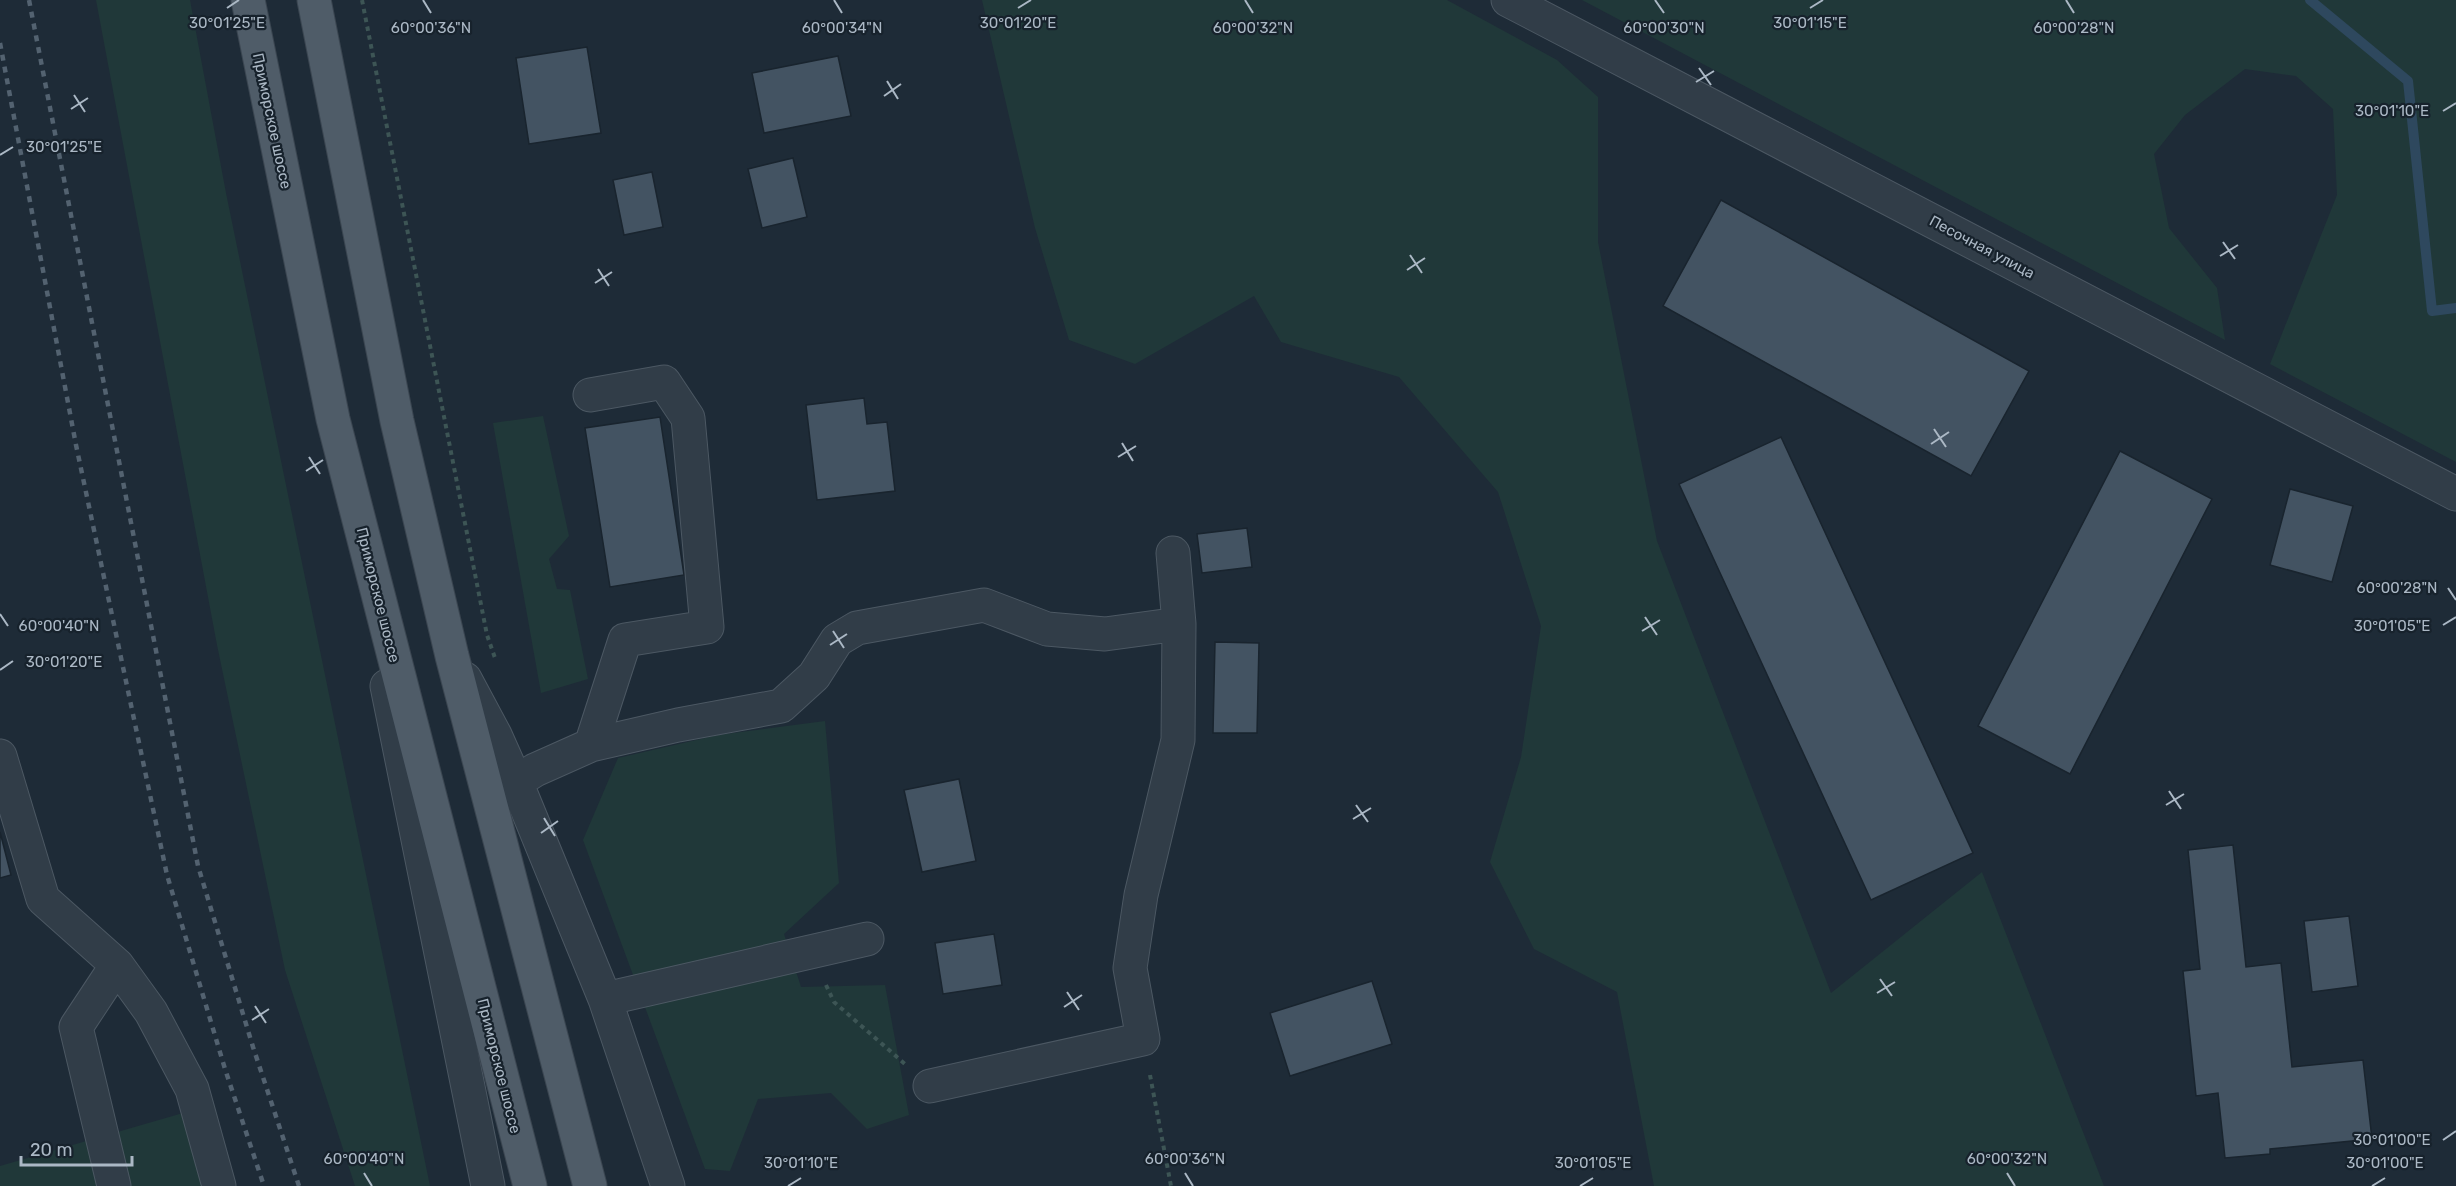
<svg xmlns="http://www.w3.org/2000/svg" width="2456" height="1186" font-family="Rubik,sans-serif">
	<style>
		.green { fill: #203839 }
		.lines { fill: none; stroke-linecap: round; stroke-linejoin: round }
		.stream { stroke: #2e485e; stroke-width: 10 }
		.building { fill: #435362; stroke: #19242e; stroke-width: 1.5 }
		.minor-casing { stroke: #4c5863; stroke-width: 35 }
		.major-casing { stroke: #3b4651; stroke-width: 35 }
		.path { stroke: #3d5555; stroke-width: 4; stroke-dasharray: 4.5 4.5; stroke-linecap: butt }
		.minor { stroke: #313d48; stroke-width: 33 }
		.major { stroke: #4f5c68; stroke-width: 33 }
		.rail { stroke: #536270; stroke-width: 4.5; stroke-dasharray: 6 6; stroke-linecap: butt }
		.ticks { fill: none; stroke: #abb8c5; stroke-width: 2 }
		.labels { text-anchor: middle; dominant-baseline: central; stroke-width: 4.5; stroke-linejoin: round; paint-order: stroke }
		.street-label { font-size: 15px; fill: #abb8c5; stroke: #17222c }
		.ticks-label { font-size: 15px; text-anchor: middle; fill: #abb8c5; stroke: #17222c; stroke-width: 4.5; stroke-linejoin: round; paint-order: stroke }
	</style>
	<rect width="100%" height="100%" fill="#1e2b37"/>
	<path class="green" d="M96 0H190L226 193 430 1186H355L285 970 217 645Z
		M982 0H1447L1557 60 1598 97V242L1657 541 1831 993 1982 872 2104 1186H1654L1617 992 1534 949 1490 862 1521 757 1541 626 1498 492 1399 377 1281 342 1254 296 1135 364 1069 340 1035 228Z
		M1582 0H2456V462L2270 364 2337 195 2333 109 2296 76 2245 69 2185 115 2154 154 2169 228 2217 288 2225 340Z
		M543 416 569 536 549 559 557 589 570 590 588 679 541 693 493 423Z
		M825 721 839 883 784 934 801 987 885 985 909 1115 867 1129 831 1093 758 1099 730 1171 705 1169 583 840 618 758 718 735Z
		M183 1113 204 1186H0V1166Z"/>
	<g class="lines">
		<path class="stream" d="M2310 0 2408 81 2432 311 2456 308"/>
	</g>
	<path class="building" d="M587 47 601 133 529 144 516 58Z
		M838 56 851 116 764 133 752 73Z
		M793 158 807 217 762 228 748 169Z
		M652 172 663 227 624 235 613 180Z
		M1721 200 2029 371 1971 476 1663 306Z
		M864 398 867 424 887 422 895 491 817 500 806 405Z
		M660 417 684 575 610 587 585 428Z
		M1781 437 1973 853 1871 900 1679 484Z
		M2120 451 2212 499 2070 774 1978 726Z
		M2290 489 2353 506 2332 582 2270 565Z
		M1247 528 1252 567 1202 573 1197 534Z
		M1215 642 1259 643 1257 733H1213Z
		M959 779 976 861 922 872 904 790Z
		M0 832 11 875 0 878Z
		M2233 845 2246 967 2281 963 2292 1067 2363 1060 2372 1139 2270 1149V1154L2225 1158 2218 1093 2196 1096 2183 971 2200 969 2188 850Z
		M2349 916 2358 986 2312 992 2304 921Z
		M994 934 1002 985 943 994 935 943Z
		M1372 981 1392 1044 1290 1076 1270 1013Z"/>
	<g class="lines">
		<g class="minor-casing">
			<path id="minor" d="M1508 0 2456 494
				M465 679 495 735 516 782 605 999 668 1186
				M387 686 488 1186
				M591 745 678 725 781 706 814 676 837 640 857 628 984 605 1047 629 1105 634 1179 624
				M0 756 43 899 117 965 151 1012 192 1089 219 1186
				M516 782 535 770 591 745 625 640 707 627 688 418 664 382 590 395
				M605 999 867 939
				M930 1086 1143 1039 1130 968 1141 895 1178 740 1179 624 1173 553
				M114 1186 76 1027 117 965"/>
		</g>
		<g class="major-casing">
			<path id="major" d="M248 0 333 419 530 1186
				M314 0 397 421 452 656 590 1186"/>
		</g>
		<path class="path" d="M362 0 487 635 495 658
			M826 985 834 1002 905 1064
			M1150 1075 1171 1186"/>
		<use href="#minor" class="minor"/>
		<use href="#major" class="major"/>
		<path class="rail" d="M29 0 198 866 253 1047 299 1186
			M0 43 76 445 167 875 225 1069 264 1186"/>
	</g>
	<path class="ticks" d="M423 0 431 13M834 0 842 13M1245 0 1253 13M1655 0 1664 13M2066 0 2074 13M227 8 239 0M1018 8 1031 0M1810 8 1823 0M1699 68 1711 85M887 81 898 99M1696 82 1714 71M74 95 85 112M884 96 901 84M71 109 88 98M2443 111 2456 103M0 155 13 147M2223 242 2235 259M1410 255 1422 273M2220 256 2238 245M598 269 609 286M1407 270 1425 258M595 283 612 272M1934 429 1946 447M1122 443 1133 461M1931 444 1949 432M309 457 320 474M1118 457 1136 446M306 471 323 460M2448 588 2456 600M0 614 8 626M1645 617 1657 635M2443 625 2456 617M833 631 844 648M1642 631 1660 620M830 645 847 634M0 670 13 661M2169 791 2181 809M1356 805 1368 822M2166 805 2184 794M544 818 555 836M1353 819 1371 808M541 833 558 821M1880 979 1892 996M1067 992 1079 1010M1877 993 1895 982M255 1006 266 1023M1064 1007 1082 995M252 1020 269 1009M2443 1140 2456 1131M364 1173 372 1186M1185 1173 1193 1186M2007 1173 2015 1186M788 1186 801 1178M1580 1186 1593 1178M2372 1186 2385 1178"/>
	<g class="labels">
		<g class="street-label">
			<text transform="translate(272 121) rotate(78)">Приморское шоссе</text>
			<text transform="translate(1982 247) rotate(28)">Песочная улица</text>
			<text transform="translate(378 595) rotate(76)">Приморское шоссе</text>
			<text transform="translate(499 1066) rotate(76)">Приморское шоссе</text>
		</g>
	</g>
	<g class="ticks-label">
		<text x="227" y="28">30°01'25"E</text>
		<text x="1018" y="28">30°01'20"E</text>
		<text x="1810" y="28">30°01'15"E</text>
		<text x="431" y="33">60°00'36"N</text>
		<text x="842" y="33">60°00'34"N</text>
		<text x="1253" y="33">60°00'32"N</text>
		<text x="1664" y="33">60°00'30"N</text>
		<text x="2074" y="33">60°00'28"N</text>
		<text x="2392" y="116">30°01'10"E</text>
		<text x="64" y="152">30°01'25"E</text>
		<text x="2397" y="593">60°00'28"N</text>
		<text x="2392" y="631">30°01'05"E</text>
		<text x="59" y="631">60°00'40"N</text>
		<text x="64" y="667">30°01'20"E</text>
		<text x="2392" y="1145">30°01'00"E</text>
		<text x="364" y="1164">60°00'40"N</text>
		<text x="1185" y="1164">60°00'36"N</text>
		<text x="2007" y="1164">60°00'32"N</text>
		<text x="801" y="1168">30°01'10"E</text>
		<text x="1593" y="1168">30°01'05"E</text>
		<text x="2385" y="1168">30°01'00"E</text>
	</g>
	<path d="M21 1156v9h111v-9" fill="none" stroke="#abb8c5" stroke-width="3"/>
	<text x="30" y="1156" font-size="18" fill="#abb8c5" stroke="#17222c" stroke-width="4.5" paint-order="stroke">20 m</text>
</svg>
